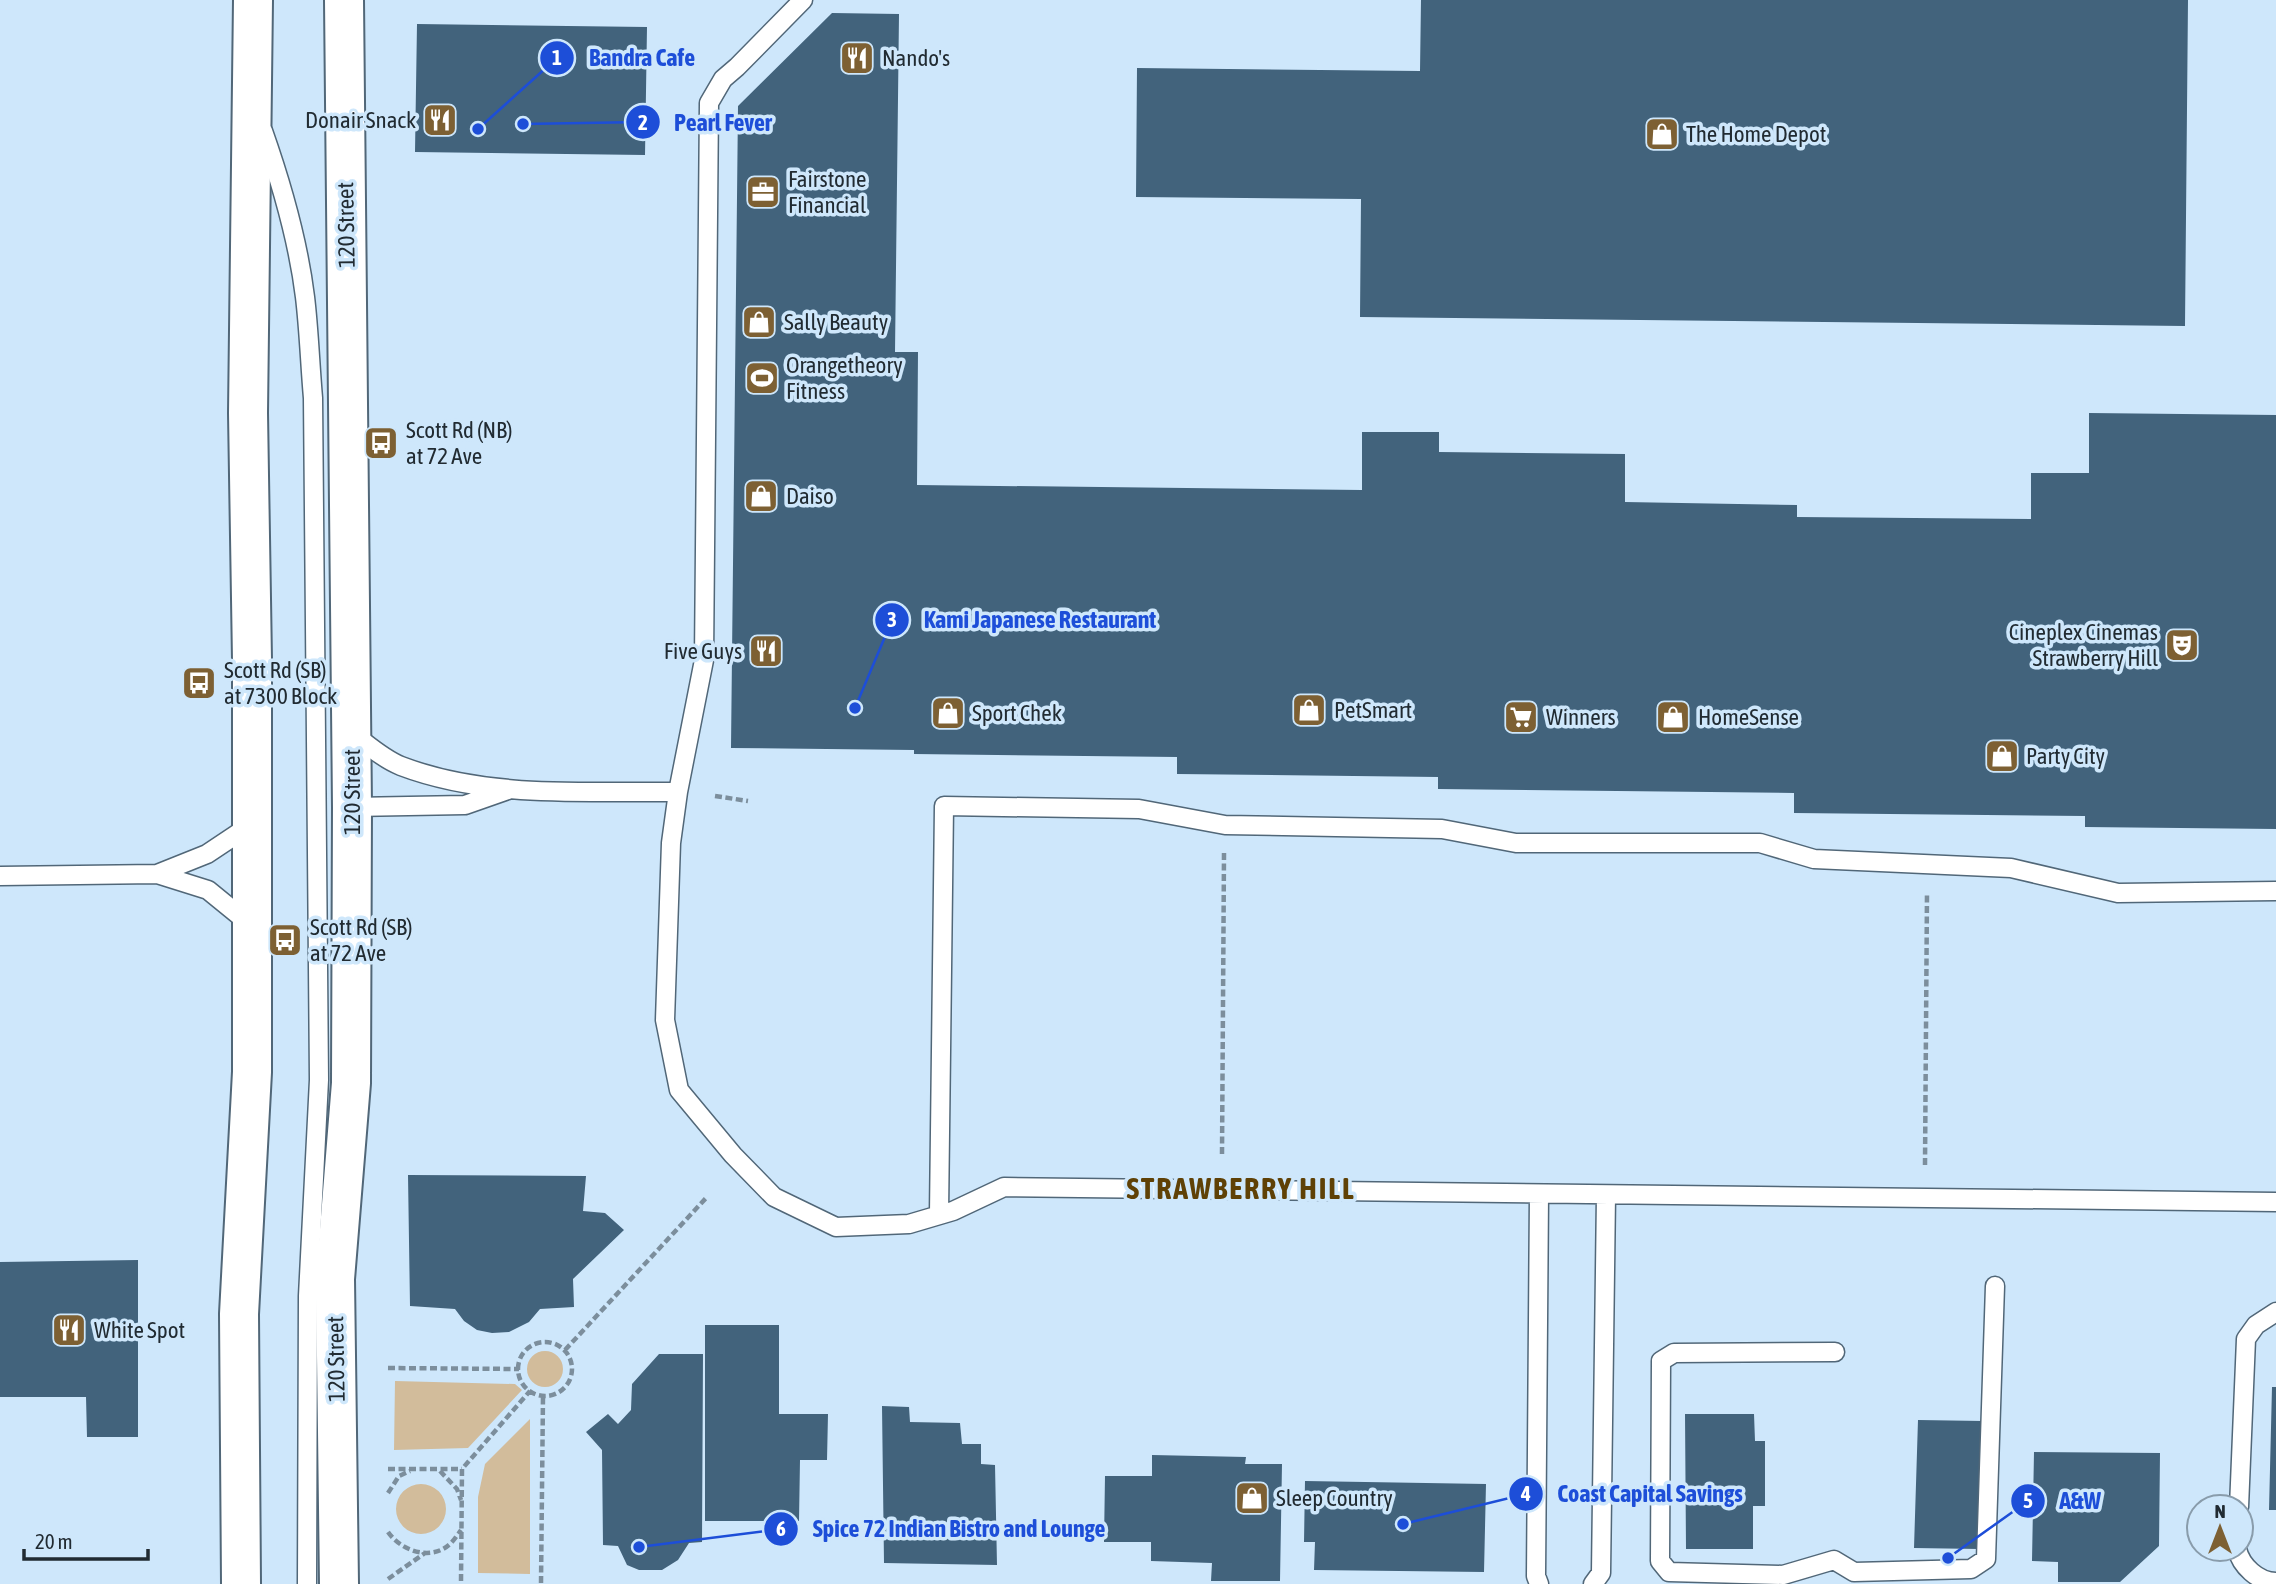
<svg xmlns="http://www.w3.org/2000/svg" width="2276" height="1584" font-family="'Asap Condensed',sans-serif">
	<style>
		.green { fill: #d2bc9b }
		.building { fill: #42637c }
		.lines { fill: none; stroke-linecap: round; stroke-linejoin: round }
		.lane-casing { stroke: #516778; stroke-width: 21 }
		.secondary-casing { stroke: #516778; stroke-width: 42 }
		.path { stroke: #7c8e9c; stroke-width: 4.5; stroke-dasharray: 7 3.5; stroke-linecap: butt }
		.lane { stroke: #fff; stroke-width: 18 }
		.secondary { stroke: #fff; stroke-width: 38 }
		.labels { text-anchor: middle; dominant-baseline: central; stroke-width: 7; stroke-linejoin: round; paint-order: stroke }
		.poi-label { font-size: 23px; fill: #212b32; stroke: #cee7fb; text-anchor: start }
		.street-label { font-size: 23px; fill: #212b32; stroke: #cee7fb }
		.district-label { font-size: 30px; font-weight: bold; letter-spacing: 2px; fill: #5f4106; stroke: #cee7fb }
		.leader { fill: none; stroke: #1d4ed8; stroke-width: 2.5 }
		.callout-dot { fill: #1d4ed8; stroke: #cee7fb; stroke-width: 2.5 }
		.mark-label { font-size: 21px; text-anchor: middle; font-weight: bold; fill: #fff }
		.callout-label { font-size: 24px; text-anchor: middle; font-weight: bold; fill: #1d4ed8; stroke: #cee7fb; stroke-width: 7; stroke-linejoin: round; paint-order: stroke }
	</style>
	<rect width="100%" height="100%" fill="#cee7fb"/>
	<path class="green" d="M527 1369a18 18 0 1 1 36 0a18 18 0 1 1-36 0Z
		M395 1381 515 1384 522 1390 468 1448 394 1450Z
		M530 1419V1574L478 1573V1497L485 1464Z
		M396 1509a25 25 0 1 1 50 0a25 25 0 1 1-50 0Z"/>
	<path class="building" d="M1421 0H2188L2185 326 1360 317 1361 199 1136 197 1137 68 1420 71Z
		M832 13 899 14 895 352H918L917 485 1362 490V432H1439V452L1625 454V502L1797 505V517L2031 519V473H2089V413L2276 415V829L2085 827V816L1794 813V793L1438 789V777L1177 774V757L914 754V750L731 748 738 106Z
		M417 24 647 27 645 155 415 152Z
		M408 1175 586 1176 583 1211 605 1213 624 1230 573 1279 574 1307 540 1309 529 1322 509 1332 492 1333 477 1330 464 1321 455 1309 410 1306Z
		M138 1260V1437H87L86 1397H0V1262Z
		M705 1325H779V1414H828L827 1460H800L799 1521H705Z
		M659 1354H703L702 1542 689 1543 678 1560 662 1570H639L627 1565 618 1546 603 1545 602 1450 586 1432 608 1414 618 1424 631 1410 632 1384Z
		M2272 1387H2276V1510H2269Z
		M882 1406 909 1407 910 1422 960 1423 962 1444H981V1464L995 1465 997 1565 884 1563Z
		M1685 1414H1754L1755 1441H1765V1506H1753V1549H1686Z
		M1918 1420 1983 1421 1979 1549 1914 1548Z
		M2034 1452 2160 1453 2159 1546 2120 1582H2058V1562L2032 1561Z
		M1152 1455 1246 1457 1245 1464H1282L1280 1581H1211L1212 1563 1151 1561V1542H1104L1105 1476H1152Z
		M1305 1481 1486 1484 1484 1572 1314 1570 1315 1542H1304Z"/>
	<g class="lines">
		<g class="lane-casing">
			<path id="lane" d="M263 131C282 185 298 240 305 297 309 330 310 364 313 398L319 1080 308 1296 307 1584
				M352 733C367 744 383 759 401 766 488 799 586 791 678 792L671 843 665 1020 679 1090 733 1155 774 1197 836 1227 909 1224 953 1211 1004 1187 2276 1202
				M678 792 704 660 709 103 723 79 737 67 803 0
				M352 807 465 805 508 790
				M157 874 207 854 252 824
				M0 876 157 874 208 890 251 925
				M939 1214 944 806 1139 809 1225 825 1442 829 1516 843H1760L1814 859 2011 868 2118 893 2276 891
				M1835 1352 1674 1353 1661 1361 1660 1561 1669 1572 1783 1575 1834 1560 1854 1572 1971 1569 1986 1559 1995 1286
				M2239 1507 2246 1339 2256 1325 2276 1312
				M2237 1549C2241 1566 2258 1582 2276 1582
				M1539 1584 1536 1576 1539 1194
				M1593 1584 1601 1573 1606 1195"/>
		</g>
		<g class="secondary-casing">
			<path id="secondary" d="M241 1584 239 1314 252 1072V660L248 413 253 0
				M339 1584 335 1279 351 1083 352 807 344 0"/>
		</g>
		<path class="path" d="M715 796 748 801
			M1222 1154 1224 853
			M1925 1165 1927 893
			M518 1369a27 27 0 1 1 54 0a27 27 0 1 1-54 0Z
			M565 1350 707 1197
			M388 1368 519 1369
			M388 1469H462
			M440 1471 457 1489 461 1500
			M388 1493 399 1476 410 1471
			M388 1532C401 1551 432 1562 451 1543 455 1539 458 1534 461 1530
			M388 1579 425 1553
			M461 1581 462 1469 530 1391
			M541 1583 543 1396"/>
		<use href="#lane" class="lane"/>
		<use href="#secondary" class="secondary"/>
	</g>
	<defs>
		<g id="restaurant-square" transform="scale(1.75)"><rect x="-9" y="-9" width="18" height="18" rx="4" fill="#7d6033" stroke="#cee7fb"/><path d="M-5-6h1v4h1v-4h1v4h1v-4h1v5L-1.5 .5V6h-2V.5L-5-1ZM5-6V6H3V1.5H1.5Q1.5-4 5-6Z" fill="#fff"/></g>
		<g id="shop-square" transform="scale(1.75)"><rect x="-9" y="-9" width="18" height="18" rx="4" fill="#7d6033" stroke="#cee7fb"/><path d="M-5-2.5h2.3a2.7 3.5 0 0 1 5.4 0H5L5.5 6h-11ZM-1.5-2.5h3a1.5 2.3 0 0 0-3 0Z" fill="#fff"/></g>
		<g id="office-square" transform="scale(1.75)"><rect x="-9" y="-9" width="18" height="18" rx="4" fill="#7d6033" stroke="#cee7fb"/><path d="M-6-3h4V-5.5h4V-3h4V5H-6ZM-1-4.5V-3h2v-1.5ZM-6 0V1H6V0Z" fill="#fff"/></g>
		<g id="stadium-square" transform="scale(1.75)"><rect x="-9" y="-9" width="18" height="18" rx="4" fill="#7d6033" stroke="#cee7fb"/><path d="M0-5a6.5 5 0 1 0 0 10a6.5 5 0 1 0 0-10ZM-3.5-1.8h7v3.6h-7Z" fill="#fff"/></g>
		<g id="bus-square" transform="scale(1.75)"><rect x="-9" y="-9" width="18" height="18" rx="4" fill="#7d6033" stroke="#cee7fb"/><path d="M-5-6H5V4H4V6H2V4H-2V6H-4V4H-5ZM-3.5-4V0h7V-4ZM-3.5 1.2v1.5H-2V1.2ZM2 1.2v1.5H3.5V1.2Z" fill="#fff"/></g>
		<g id="theatre-square" transform="scale(1.75)"><rect x="-9" y="-9" width="18" height="18" rx="4" fill="#7d6033" stroke="#cee7fb"/><path d="M-5-5.5Q0-4 5-5.5V0Q5 5 0 6Q-5 5-5 0ZM-3.3-2.5H-1v1.5H-3.3ZM1-2.5H3.3v1.5H1ZM-2.8 1Q0 5.5 2.8 1Z" fill="#fff"/></g>
		<g id="supermarket-square" transform="scale(1.75)"><rect x="-9" y="-9" width="18" height="18" rx="4" fill="#7d6033" stroke="#cee7fb"/><path d="M-6-5.5h2.5l.6 2H6L4.5 2H-2.5L-4.4-4H-6ZM-1.5 3.2a1.3 1.3 0 1 0 .1 0ZM3 3.2a1.3 1.3 0 1 0 .1 0Z" fill="#fff"/></g>
	</defs>
	<g fill-rule="evenodd">
		<use href="#restaurant-square" x="857" y="58"/>
		<use href="#restaurant-square" x="440" y="120"/>
		<use href="#shop-square" x="1662" y="134"/>
		<use href="#office-square" x="763" y="192"/>
		<use href="#shop-square" x="759" y="322"/>
		<use href="#stadium-square" x="762" y="378"/>
		<use href="#bus-square" x="381" y="443"/>
		<use href="#shop-square" x="761" y="496"/>
		<use href="#theatre-square" x="2182" y="645"/>
		<use href="#restaurant-square" x="766" y="651"/>
		<use href="#bus-square" x="199" y="683"/>
		<use href="#shop-square" x="1309" y="710"/>
		<use href="#shop-square" x="948" y="713"/>
		<use href="#supermarket-square" x="1521" y="717"/>
		<use href="#shop-square" x="1673" y="717"/>
		<use href="#shop-square" x="2002" y="756"/>
		<use href="#bus-square" x="285" y="940"/>
		<use href="#restaurant-square" x="69" y="1330"/>
		<use href="#shop-square" x="1252" y="1498"/>
	</g>
	<g class="labels">
		<g class="poi-label">
			<text x="882" y="58">Nando's</text>
			<text x="416" y="120" text-anchor="end">Donair Snack</text>
			<text x="1686" y="134">The Home Depot</text>
			<text x="788" y="179">Fairstone<tspan x="788" dy="26">Financial</tspan></text>
			<text x="784" y="322">Sally Beauty</text>
			<text x="786" y="365">Orangetheory<tspan x="786" dy="26">Fitness</tspan></text>
			<text x="406" y="430">Scott Rd (NB)<tspan x="406" dy="26">at 72 Ave</tspan></text>
			<text x="786" y="496">Daiso</text>
			<text x="2158" y="632" text-anchor="end">Cineplex Cinemas<tspan x="2158" dy="26">Strawberry Hill</tspan></text>
			<text x="742" y="651" text-anchor="end">Five Guys</text>
			<text x="224" y="670">Scott Rd (SB)<tspan x="224" dy="26">at 7300 Block</tspan></text>
			<text x="1334" y="710">PetSmart</text>
			<text x="972" y="713">Sport Chek</text>
			<text x="1546" y="717">Winners</text>
			<text x="1698" y="717">HomeSense</text>
			<text x="2026" y="756">Party City</text>
			<text x="310" y="927">Scott Rd (SB)<tspan x="310" dy="26">at 72 Ave</tspan></text>
			<text x="94" y="1330">White Spot</text>
			<text x="1276" y="1498">Sleep Country</text>
		</g>
		<g class="street-label">
			<text transform="translate(346 225) rotate(-91)">120 Street</text>
			<text transform="translate(352 792) rotate(-90)">120 Street</text>
			<text transform="translate(336 1359) rotate(-91)">120 Street</text>
		</g>
		<g class="district-label">
			<text x="1241" y="1188">STRAWBERRY HILL</text>
		</g>
	</g>
	<path class="leader" d="M478 129L557 58M523 124L643 122M855 708L892 620M1403 1524L1526 1494M1948 1558L2028 1501M639 1547L781 1529"/>
	<g class="callout-dot">
		<circle cx="478" cy="129" r="7"/>
		<circle cx="523" cy="124" r="7"/>
		<circle cx="855" cy="708" r="7"/>
		<circle cx="1403" cy="1524" r="7"/>
		<circle cx="1948" cy="1558" r="7"/>
		<circle cx="639" cy="1547" r="7"/>
		<circle cx="557" cy="58" r="18"/>
		<circle cx="643" cy="122" r="18"/>
		<circle cx="892" cy="620" r="18"/>
		<circle cx="1526" cy="1494" r="18"/>
		<circle cx="2028" cy="1501" r="18"/>
		<circle cx="781" cy="1529" r="18"/>
	</g>
	<g class="mark-label">
		<text x="557" y="65">1</text>
		<text x="643" y="130">2</text>
		<text x="892" y="627">3</text>
		<text x="1526" y="1501">4</text>
		<text x="2028" y="1508">5</text>
		<text x="781" y="1536">6</text>
	</g>
	<g class="callout-label">
		<text x="642" y="66">Bandra Cafe</text>
		<text x="723" y="131">Pearl Fever</text>
		<text x="1040" y="628">Kami Japanese Restaurant</text>
		<text x="1650" y="1502">Coast Capital Savings</text>
		<text x="2080" y="1509">A&amp;W</text>
		<text x="959" y="1537">Spice 72 Indian Bistro and Lounge</text>
	</g>
	<g transform="translate(2220 1528)"><circle r="33" fill="#cee7fb" stroke="#899cab" stroke-width="2"/>
	<path d="M0-5L12 26L0 18L-12 26Z" fill="#7d6033"/>
	<text y="-10" font-size="19" font-weight="bold" text-anchor="middle" fill="#212b32">N</text>
	</g>
	<path d="M24 1549v10h124v-10" fill="none" stroke="#212b32" stroke-width="3.5"/>
	<text x="35" y="1549" font-size="21" fill="#212b32" stroke="#cee7fb" stroke-width="5" paint-order="stroke">20 m</text>
</svg>
